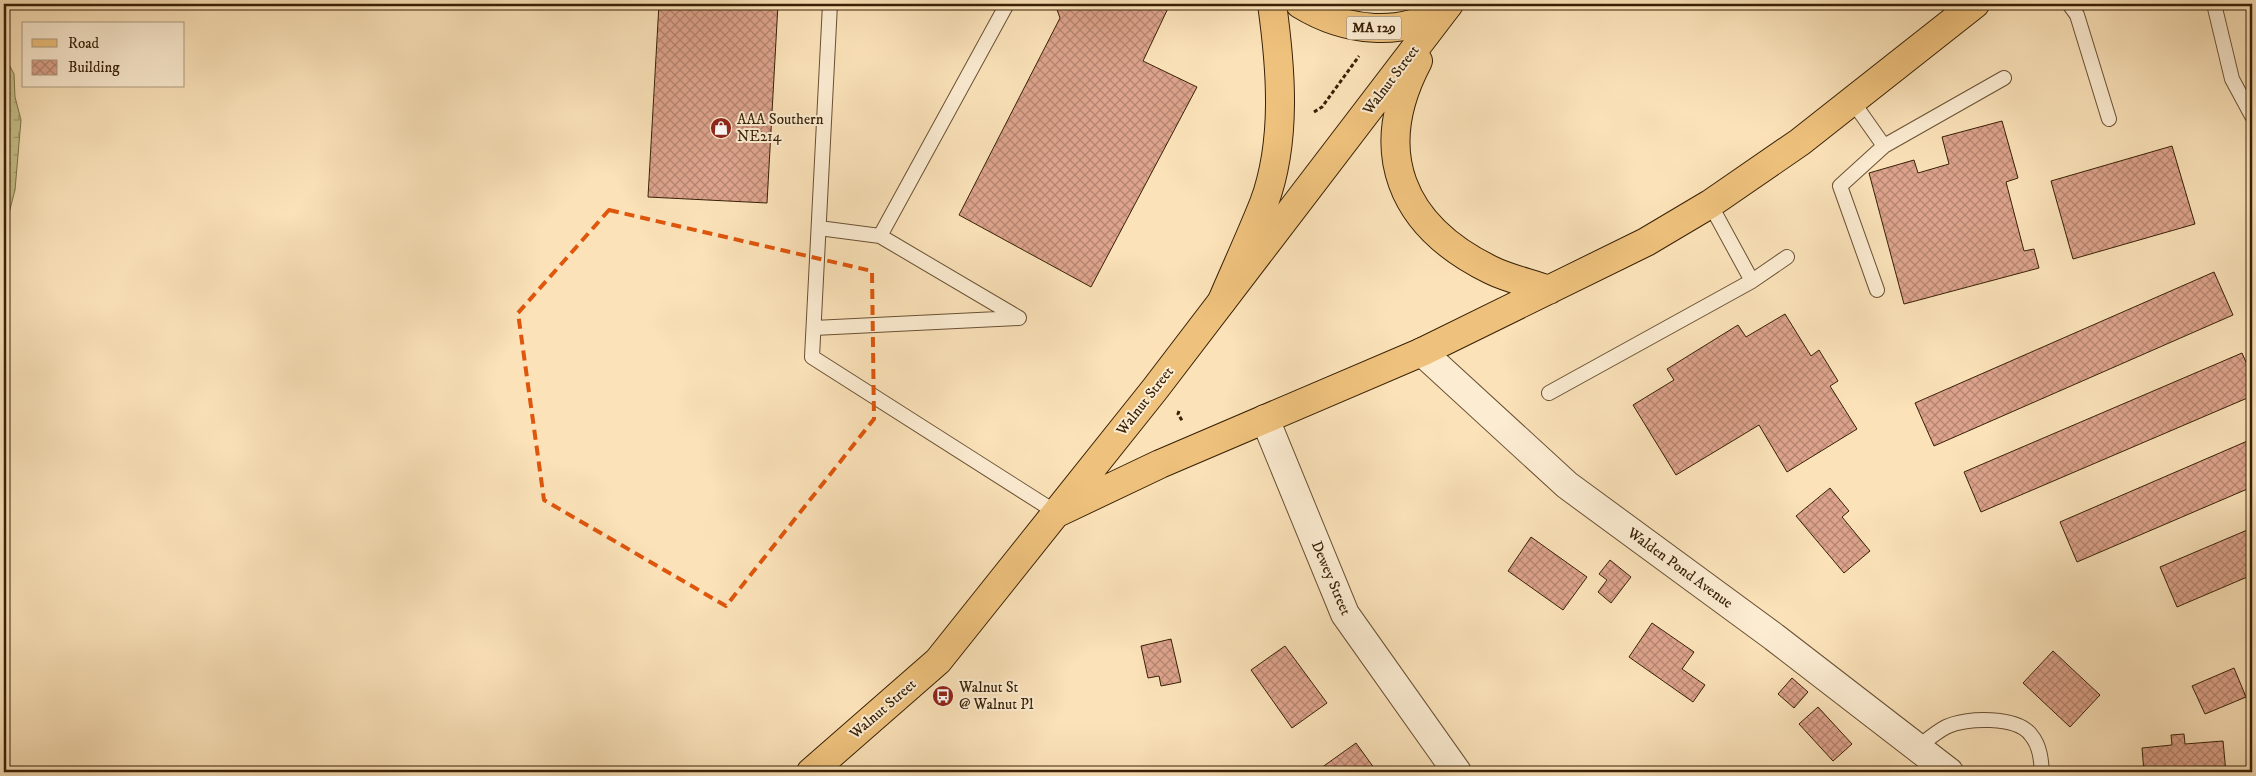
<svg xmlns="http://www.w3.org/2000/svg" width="2256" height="776" font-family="'IM FELL DW Pica',serif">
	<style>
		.wetland { fill: url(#wetland-marsh); stroke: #7f7148 }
		.building { fill: url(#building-cross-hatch); stroke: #382106 }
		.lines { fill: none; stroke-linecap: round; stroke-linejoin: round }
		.lane-casing { stroke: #695133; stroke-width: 16 }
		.street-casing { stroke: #695133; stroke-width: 30 }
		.primary-casing { stroke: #382106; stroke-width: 30 }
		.highway-casing { stroke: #382106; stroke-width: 30 }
		.path { stroke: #382106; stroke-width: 3; stroke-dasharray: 4 2.5; stroke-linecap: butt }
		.lane { stroke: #fcecd2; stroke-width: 14 }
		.street { stroke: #fcecd2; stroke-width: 28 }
		.primary { stroke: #eec17c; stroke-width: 28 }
		.highway { stroke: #eec17c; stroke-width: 28 }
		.marked { fill: none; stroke: #df560c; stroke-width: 4; stroke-dasharray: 10 6; stroke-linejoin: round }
		.labels { text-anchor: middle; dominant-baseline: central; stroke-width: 4; stroke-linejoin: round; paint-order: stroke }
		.shield { fill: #fcecd2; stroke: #735e43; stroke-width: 1 }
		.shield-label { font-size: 14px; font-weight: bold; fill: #382106 }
		.street-label { font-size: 15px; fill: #382106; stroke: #fcecd2 }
		.poi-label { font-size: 15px; fill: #382106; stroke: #fcecd2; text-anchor: start }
	</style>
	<defs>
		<pattern id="wetland-marsh" width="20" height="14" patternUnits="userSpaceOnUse" patternTransform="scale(1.25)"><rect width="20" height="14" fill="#c6c18a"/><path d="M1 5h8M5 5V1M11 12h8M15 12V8" fill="none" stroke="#a29c6f"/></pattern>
		<pattern id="building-cross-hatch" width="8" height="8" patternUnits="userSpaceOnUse" patternTransform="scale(1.25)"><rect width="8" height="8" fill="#dda38c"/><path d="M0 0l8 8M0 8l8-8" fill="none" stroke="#b48470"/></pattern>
	</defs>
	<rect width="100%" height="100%" fill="#fbe2b9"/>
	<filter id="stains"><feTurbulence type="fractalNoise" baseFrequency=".004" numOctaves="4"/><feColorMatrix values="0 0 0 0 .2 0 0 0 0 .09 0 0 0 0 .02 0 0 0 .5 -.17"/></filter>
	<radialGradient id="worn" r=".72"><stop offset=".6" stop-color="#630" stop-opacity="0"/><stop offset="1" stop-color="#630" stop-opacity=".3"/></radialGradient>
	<path class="wetland" d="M4 55 14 74 15 97 21 120 15 190 8 217 4 222Z"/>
	<path class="building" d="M659 4H778L767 203 648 197Z
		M1055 4H1170L1143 61 1197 87 1091 287 959 215 1060 18Z
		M2002 121 2018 178 2006 182 2024 251 2034 249 2039 268 1904 304 1869 173 1914 160 1918 173 1949 164 1942 137Z
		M2172 146 2195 224 2073 259 2051 181Z
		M2214 272 2233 315 1934 446 1915 403Z
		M1785 314 1811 356 1819 350 1838 381 1830 386 1857 429 1787 472 1759 425 1676 475 1633 405 1674 380 1667 369 1738 325 1746 337Z
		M2242 353 2252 376V396L1981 512 1964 472Z
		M2252 439V487L2077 562 2060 522Z
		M1830 488 1849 511 1842 517 1870 551 1844 573 1796 516Z
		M2252 528V575L2177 607 2160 567Z
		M1531 537 1587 577 1563 610 1508 571Z
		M1610 560 1631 577 1611 603 1598 592 1607 580 1599 574Z
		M1652 623 1694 652 1682 669 1705 685 1693 702 1629 657Z
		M1171 639 1181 682 1161 686 1159 676 1148 678 1141 646Z
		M1285 646 1327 703 1292 728 1251 670Z
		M2053 651 2100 695 2070 727 2023 683Z
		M2234 668 2246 697 2205 714 2192 686Z
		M1792 678 1808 692 1794 708 1778 694Z
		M1818 707 1852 744 1833 761 1799 724Z
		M2184 734 2185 744 2223 741 2226 772H2163V770L2144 772 2142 748 2172 745 2171 735Z
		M1356 743 1377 772H1325L1321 768Z"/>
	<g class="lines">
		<g class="lane-casing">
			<path id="lane" d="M830 4 812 357 1057 513
				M2069 4 2077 15 2109 119
				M2214 4 2232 79 2252 116
				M1853 102 1884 146 1840 186 1877 290
				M1884 146 2004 78
				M880 236 1007 4
				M1752 281 1787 257
				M814 328 1019 318 880 236 819 228
				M1549 393 1752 281 1710 204
				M1917 748C1926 741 1936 732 1946 727 1966 717 2017 716 2031 735 2040 746 2041 759 2042 772"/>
		</g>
		<g class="street-casing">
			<path id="street" d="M1422 352 1567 485 1774 637 1949 772
				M1265 419 1345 614 1457 772"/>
		</g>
		<g class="primary-casing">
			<path id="primary" d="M1418 61C1370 152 1401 226 1491 270 1509 279 1530 283 1549 290
				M1057 513 1160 464 1422 352 1646 242 1710 204 1800 142 1975 4
				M811 772 938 661 1155 389 1449 4"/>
		</g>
		<g class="highway-casing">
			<path id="highway" d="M1300 4C1344 31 1404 40 1447 6
				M1222 301C1236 268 1251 236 1264 203 1287 141 1281 68 1272 4"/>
		</g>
		<path class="path" d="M1314 112 1322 107 1359 56
			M1179 411 1178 414 1183 422"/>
		<use href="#lane" class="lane"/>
		<use href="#street" class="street"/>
		<use href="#primary" class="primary"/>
		<use href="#highway" class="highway"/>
	</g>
	<path class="marked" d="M609 210 872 271 874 419 726 606 544 500 518 313Z"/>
	<defs>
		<g id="shop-disc" transform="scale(1.125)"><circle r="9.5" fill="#8f2418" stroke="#fcecd2"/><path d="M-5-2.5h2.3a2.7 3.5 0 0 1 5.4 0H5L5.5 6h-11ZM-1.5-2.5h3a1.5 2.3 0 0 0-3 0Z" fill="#fff"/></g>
		<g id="bus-disc" transform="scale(1.125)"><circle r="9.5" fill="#8f2418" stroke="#fcecd2"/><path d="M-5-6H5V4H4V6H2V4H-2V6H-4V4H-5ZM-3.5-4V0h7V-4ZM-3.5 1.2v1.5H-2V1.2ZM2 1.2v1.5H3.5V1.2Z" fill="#fff"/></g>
	</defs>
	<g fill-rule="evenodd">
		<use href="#shop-disc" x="721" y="128"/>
		<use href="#bus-disc" x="943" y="696"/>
	</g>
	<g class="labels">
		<rect class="shield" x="1346.5" y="16.5" width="55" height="23" rx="4"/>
		<g class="shield-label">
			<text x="1374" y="28">MA 129</text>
		</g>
		<g class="street-label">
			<text transform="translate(1391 80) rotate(-53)">Walnut Street</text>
			<text transform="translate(1145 401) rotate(-52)">Walnut Street</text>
			<text transform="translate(1680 568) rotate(36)">Walden Pond Avenue</text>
			<text transform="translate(1331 578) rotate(67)">Dewey Street</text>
			<text transform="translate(883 709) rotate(-41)">Walnut Street</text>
		</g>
		<g class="poi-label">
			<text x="737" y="119">AAA Southern<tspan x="737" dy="17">NE214</tspan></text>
			<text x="959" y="687">Walnut St<tspan x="959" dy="17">@ Walnut Pl</tspan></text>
		</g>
	</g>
	<rect width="2256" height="776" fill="none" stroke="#fbe2b9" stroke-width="20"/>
	<rect x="5" y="5" width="2246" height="766" fill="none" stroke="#382106" stroke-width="2.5"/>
	<rect x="10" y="10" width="2236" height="756" fill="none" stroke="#382106"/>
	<rect x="22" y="22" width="162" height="65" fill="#fcecd2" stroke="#ae9b80"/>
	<rect x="32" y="39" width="25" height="8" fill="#eec17c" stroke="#ae9b80"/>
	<text x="68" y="48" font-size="15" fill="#382106">Road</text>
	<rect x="32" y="60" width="25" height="15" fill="url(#building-cross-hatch)" stroke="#ae9b80"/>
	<text x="68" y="72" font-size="15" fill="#382106">Building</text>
	<rect width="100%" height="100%" filter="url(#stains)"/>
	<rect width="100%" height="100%" fill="url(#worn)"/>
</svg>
